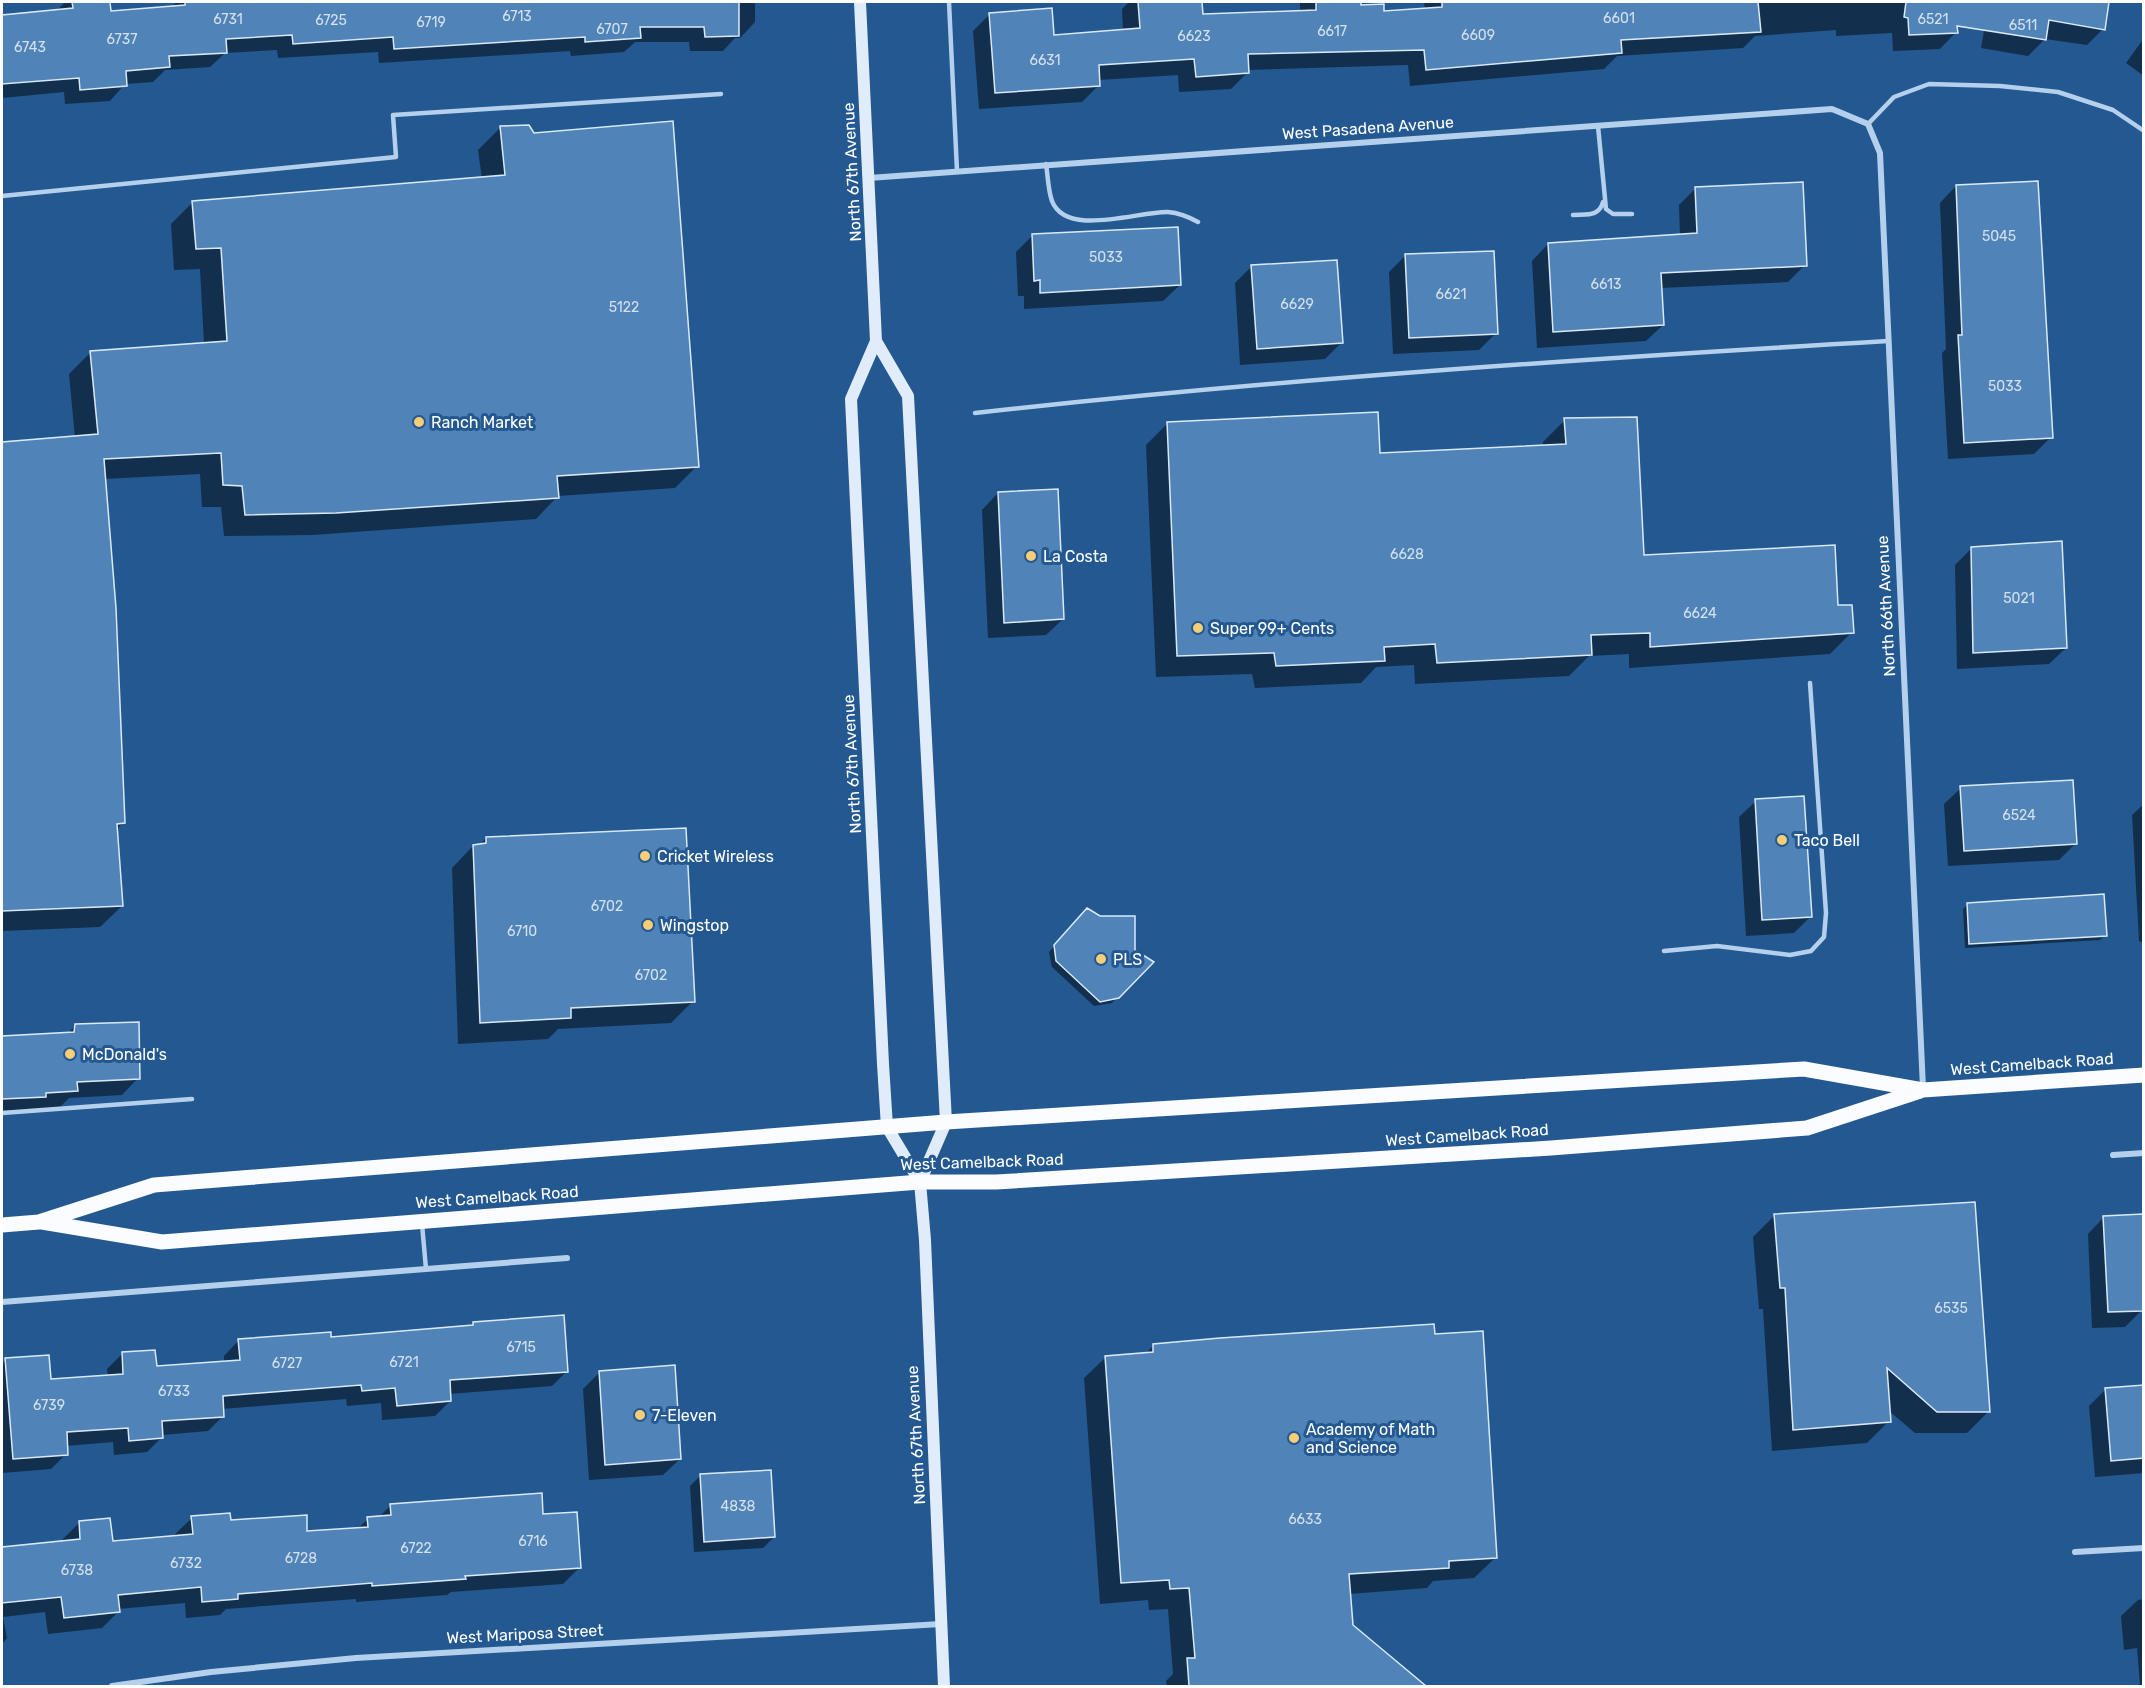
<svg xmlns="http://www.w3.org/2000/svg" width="2145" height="1688" font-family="Rubik,sans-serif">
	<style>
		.shadow { fill: #0007 }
		.building { fill: #5083b8; stroke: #dae9f9; stroke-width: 1.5 }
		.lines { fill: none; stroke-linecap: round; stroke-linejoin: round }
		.lane { stroke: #b4d0ec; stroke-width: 4.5 }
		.street { stroke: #b4d0ec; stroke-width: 6 }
		.secondary { stroke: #e0ecfa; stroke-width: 12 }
		.primary { stroke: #fafcff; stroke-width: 15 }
		.poi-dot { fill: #f7cd77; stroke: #235891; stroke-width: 2 }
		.labels { text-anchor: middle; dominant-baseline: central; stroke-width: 6; stroke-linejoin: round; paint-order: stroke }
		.number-label { font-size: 14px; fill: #d3e0ed }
		.street-label { font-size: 16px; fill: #fff; stroke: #235891 }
		.poi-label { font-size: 16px; fill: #fff; stroke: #235891; text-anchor: start }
	</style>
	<rect width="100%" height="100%" fill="#235891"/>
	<path class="shadow" d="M65 2H109L110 13 170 8 177 2H755V22L740 38H735L723 51H690L689 42H635L624 52 571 56 570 51 379 63 378 52 278 58 277 50 225 53 210 67 165 70 153 82 125 84 110 101 65 104 64 92 2 98V17L57 11Z
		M1129 2H1200L1201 16 1300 12V2H1359V6L1383 13 1425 10 1424 2H1954L1956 32 1940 49 1893 51 1892 33 1836 36V30L1755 36 1743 48 1617 56 1604 69 1410 86 1408 65 1248 70V72L1231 89 1179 92 1178 75 1098 80 1099 85 1082 102 979 109 973 31 990 14 1052 37 1123 31 1122 9Z
		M1989 2H2108L2103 29 2087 45 2045 39 2028 56 1981 48Z
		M2144 38V76L2126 63Z
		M500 128 697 466 675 488 558 496 536 519 313 535 224 536 221 507H202L200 474 104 479 124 822 116 830 122 906 100 927 2 931V444L75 438 69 374 91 352 204 344 200 269 174 270 171 224 193 202 482 179 478 150Z
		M1956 186 2051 437 2034 454 1948 459 1942 353 1946 349 1940 203Z
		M1695 189 1805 265 1788 282 1660 288 1663 325 1646 341 1537 348 1532 261 1548 244 1680 236 1679 205Z
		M1032 236 1180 285 1163 301 1024 309V296H1018L1016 252Z
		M1405 256 1496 333 1479 350 1393 354 1389 272Z
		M1251 267 1341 343 1325 359 1240 365 1235 283Z
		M1565 420 1643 556 1836 606 1852 632 1830 654 1629 668V654L1589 656 1569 676 1415 684 1414 665 1376 667 1361 683 1255 688 1252 674 1156 677 1146 445 1168 423 1379 454 1543 447V442Z
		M998 493 1063 619 1046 635 988 638 982 510Z
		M1972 548 2066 648 2049 664 1957 669 1955 565Z
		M1961 788 2076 843 2059 860 1948 866 1944 804Z
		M1756 801 1811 916 1794 933 1746 936 1739 817Z
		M2144 804V943L2139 941 2132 815Z
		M486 838 693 1001 671 1023 558 1029 548 1039 458 1044 452 868 473 846H479Z
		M1968 904 2105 935 2100 940 1965 948 1963 909Z
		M1082 915 1152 962 1112 1003 1094 1006 1052 967 1049 952Z
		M75 1026 138 1078 122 1095 69 1098 60 1107 2 1114V1038L67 1034Z
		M2144 1214V1311H2141L2125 1327 2092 1328 2088 1234 2104 1217Z
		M1775 1215 1989 1411 1967 1433H1915L1888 1410 1889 1421 1867 1443 1772 1451 1763 1309H1759L1753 1237Z
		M473 1323 567 1371 552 1386 449 1394 450 1401 435 1416 382 1420 381 1403 347 1406 346 1399 222 1409 223 1416 208 1431 162 1435V1437L147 1452 114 1455 113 1442 66 1446V1454L51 1469 2 1473V1364L6 1359 49 1380 108 1376 107 1369 122 1354 155 1368 224 1363V1356L239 1340 330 1339 470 1327Z
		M1433 1336 1496 1557 1474 1578 1433 1581 1427 1588 1349 1594 1351 1626 1409 1674 1398 1686H1167L1166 1681 1173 1674 1168 1609 1149 1610 1148 1600 1100 1604 1084 1378 1106 1357 1144 1355 1153 1346Z
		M599 1373 680 1459 663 1475 589 1480 583 1389Z
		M2144 1386V1473L2095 1477 2089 1406 2106 1389Z
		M701 1475 774 1537 763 1548 694 1552 690 1486Z
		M391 1505 542 1516 580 1567 563 1584 451 1592 447 1595 356 1602V1599L226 1609 220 1615 186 1618 185 1603 118 1609V1612L102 1628 48 1634 45 1612 3 1617 7 1638 2 1644V1579L20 1575 63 1543V1539L79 1523 111 1543 175 1537V1534L192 1518 306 1533 357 1529 368 1519 378 1518Z
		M2144 1599V1686H2140L2137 1648 2124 1650 2121 1616 2138 1600Z"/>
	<path class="building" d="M72 2H110L111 11 185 5V2H739V36L705 37 704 27H640L641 38 585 42V37L394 49 393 37 293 44 292 35 226 39 227 53 169 56 170 67 126 71 127 86 80 90 79 78 2 84V15L73 8Z
		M1138 2H1202L1203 14 1316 10V2H1361V5L1384 4V11L1442 7V2H1758L1761 32 1621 40 1622 53 1426 70 1424 50 1248 54 1249 73 1196 77 1194 59 1099 65 1100 86 995 93 989 13 1052 8 1054 35 1140 28Z
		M1906 2H2109L2105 30 2049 20 2046 40 1957 26 1958 33 1909 35 1908 18 1904 17Z
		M673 121 699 467 557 476 559 498 336 513 245 515 242 486 223 485 221 453 104 459 116 608 125 823 117 824 123 906 2 911V442L98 434 90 351 227 341 221 248 196 249 192 201 505 175 500 126 529 125 534 133Z
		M2038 181 2053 438 1964 443 1958 335H1962L1956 185Z
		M1803 182 1807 266 1661 273 1664 325 1553 332 1548 243 1697 233 1695 187Z
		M1178 227 1181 285 1040 293V280L1034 281 1032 234Z
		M1494 251 1498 334 1409 338 1405 254Z
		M1337 260 1343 343 1257 349 1251 265Z
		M1378 412 1380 453 1566 444 1564 418 1637 417 1644 555 1835 545 1838 605H1852L1854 633 1650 647V633L1591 635 1592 655 1437 663 1435 644 1384 647 1385 661 1276 666 1274 653 1177 656 1167 422Z
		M1058 489 1064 619 1004 623 998 492Z
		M2062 541 2067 648 1973 653 1971 547Z
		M2073 780 2077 844 1964 851 1960 786Z
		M1804 796 1812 917 1762 920 1755 799Z
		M686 828 695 1002 571 1008V1018L480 1023 473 845 486 843V837Z
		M2104 894 2107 936 1969 944 1967 903Z
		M1087 908 1100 916H1135V950L1154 962 1119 998 1100 1002 1056 961 1054 945Z
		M139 1022 140 1079 77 1082 78 1091 46 1093V1097L2 1099V1036L74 1032 75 1024Z
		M1975 1202 1990 1412H1937L1887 1368 1891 1422 1793 1430 1785 1288H1780L1774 1214Z
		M2143 1214V1311L2108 1312 2103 1216Z
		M564 1315 568 1372 450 1380 451 1401 397 1406 395 1388 362 1391 361 1385 223 1396 224 1417 162 1421 163 1438 129 1441 128 1428 67 1432 68 1455 13 1459 5 1358 49 1355 51 1379 123 1374 122 1352 155 1350 157 1366 240 1360 238 1339 331 1332V1337L473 1325V1322Z
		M1434 1324 1435 1334 1483 1331 1497 1558 1449 1561V1568L1349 1574 1353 1625 1426 1686H1189L1187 1658H1195L1189 1588 1170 1589 1169 1580 1121 1583 1105 1356 1153 1352V1344L1220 1338Z
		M675 1365 681 1459 605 1465 599 1371Z
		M2144 1385V1458L2111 1461 2105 1388Z
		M771 1470 775 1537 704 1542 700 1474Z
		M542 1493 543 1514 577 1512 581 1568 465 1576 466 1579 372 1586V1583L238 1594V1599L202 1602 201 1587 118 1595 120 1612 64 1618 61 1597 2 1603V1547L80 1539 79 1521 110 1518 113 1541 193 1534 191 1516 230 1513 231 1520 307 1515V1531L368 1527 367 1517 391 1515 390 1504Z"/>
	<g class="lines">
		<path class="lane" d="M949 2 957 171
			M1868 124 1894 97 1929 84 2000 86 2058 92 2113 110 2144 131
			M1598 126 1606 209 1613 214H1632
			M1046 164C1048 176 1048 190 1052 201 1066 238 1139 211 1168 212 1180 213 1189 217 1198 222
			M2 196 396 157 393 115 721 94
			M1573 215C1587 214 1599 217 1603 202
			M975 413C1278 379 1583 359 1888 341
			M1664 951 1717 946 1790 955 1811 951 1824 937 1826 913 1810 683
			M2 1113 192 1099
			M422 1224 426 1269"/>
		<path class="street" d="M869 178 1832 109 1868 124 1880 153 1923 1088
			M2113 1155 2144 1153
			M2 1302 567 1258
			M2075 1552 2144 1548
			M112 1686 211 1672 356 1658 941 1624"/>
		<path class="secondary" d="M860 2 876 341 851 399 883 1064 887 1127 920 1182 925 1240 944 1686
			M876 341 908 396 946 1122 920 1182"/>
		<path class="primary" d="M42 1222 162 1242 920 1182H996L1551 1148 1807 1128 1920 1091
			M2 1225 39 1222 154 1185 946 1122 1804 1069 1923 1090 2144 1075"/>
	</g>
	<g class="poi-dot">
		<circle cx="419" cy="422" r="6"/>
		<circle cx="1031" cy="556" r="6"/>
		<circle cx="1198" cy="628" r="6"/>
		<circle cx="1782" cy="840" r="6"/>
		<circle cx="645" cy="856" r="6"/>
		<circle cx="648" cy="925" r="6"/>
		<circle cx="1101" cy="959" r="6"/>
		<circle cx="70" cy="1054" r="6"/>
		<circle cx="640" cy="1415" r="6"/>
		<circle cx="1294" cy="1438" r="6"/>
	</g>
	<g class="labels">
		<g class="number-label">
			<text x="517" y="16">6713</text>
			<text x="1619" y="18">6601</text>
			<text x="228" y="19">6731</text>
			<text x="1933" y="19">6521</text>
			<text x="331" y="20">6725</text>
			<text x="431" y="22">6719</text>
			<text x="2023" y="25">6511</text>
			<text x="612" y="29">6707</text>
			<text x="1332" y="31">6617</text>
			<text x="1478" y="35">6609</text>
			<text x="1194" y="36">6623</text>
			<text x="122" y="39">6737</text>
			<text x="30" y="47">6743</text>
			<text x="1045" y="60">6631</text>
			<text x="1999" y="236">5045</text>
			<text x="1106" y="257">5033</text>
			<text x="1606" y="284">6613</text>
			<text x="1451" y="294">6621</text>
			<text x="1297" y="304">6629</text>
			<text x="624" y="307">5122</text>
			<text x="2005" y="386">5033</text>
			<text x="1407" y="554">6628</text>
			<text x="2019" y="598">5021</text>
			<text x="1700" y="613">6624</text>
			<text x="2019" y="815">6524</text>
			<text x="607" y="906">6702</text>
			<text x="522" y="931">6710</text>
			<text x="651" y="975">6702</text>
			<text x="1951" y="1308">6535</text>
			<text x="521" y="1347">6715</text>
			<text x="404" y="1362">6721</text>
			<text x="287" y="1363">6727</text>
			<text x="174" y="1391">6733</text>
			<text x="49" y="1405">6739</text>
			<text x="738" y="1506">4838</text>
			<text x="1305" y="1519">6633</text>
			<text x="533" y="1541">6716</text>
			<text x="416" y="1548">6722</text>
			<text x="301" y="1558">6728</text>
			<text x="186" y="1563">6732</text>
			<text x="77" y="1570">6738</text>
		</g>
		<g class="street-label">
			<text transform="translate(1368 128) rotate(-4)">West Pasadena Avenue</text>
			<text transform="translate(852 172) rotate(-93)">North 67th Avenue</text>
			<text transform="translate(1886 606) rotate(-93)">North 66th Avenue</text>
			<text transform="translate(852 764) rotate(-93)">North 67th Avenue</text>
			<text transform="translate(2032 1064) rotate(-4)">West Camelback Road</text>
			<text transform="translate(1467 1135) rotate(-4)">West Camelback Road</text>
			<text transform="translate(982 1162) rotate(-2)">West Camelback Road</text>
			<text transform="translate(497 1197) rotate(-4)">West Camelback Road</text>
			<text transform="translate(916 1435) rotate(-93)">North 67th Avenue</text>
			<text transform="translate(525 1634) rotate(-3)">West Mariposa Street</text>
		</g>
		<g class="poi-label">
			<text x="431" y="422">Ranch Market</text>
			<text x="1043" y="556">La Costa</text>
			<text x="1210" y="628">Super 99+ Cents</text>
			<text x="1794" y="840">Taco Bell</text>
			<text x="657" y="856">Cricket Wireless</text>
			<text x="660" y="925">Wingstop</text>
			<text x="1113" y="959">PLS</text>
			<text x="82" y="1054">McDonald's</text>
			<text x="652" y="1415">7-Eleven</text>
			<text x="1306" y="1429">Academy of Math<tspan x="1306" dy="18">and Science</tspan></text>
		</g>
	</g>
	<rect width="2145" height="1688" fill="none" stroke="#ffffff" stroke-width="6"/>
</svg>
